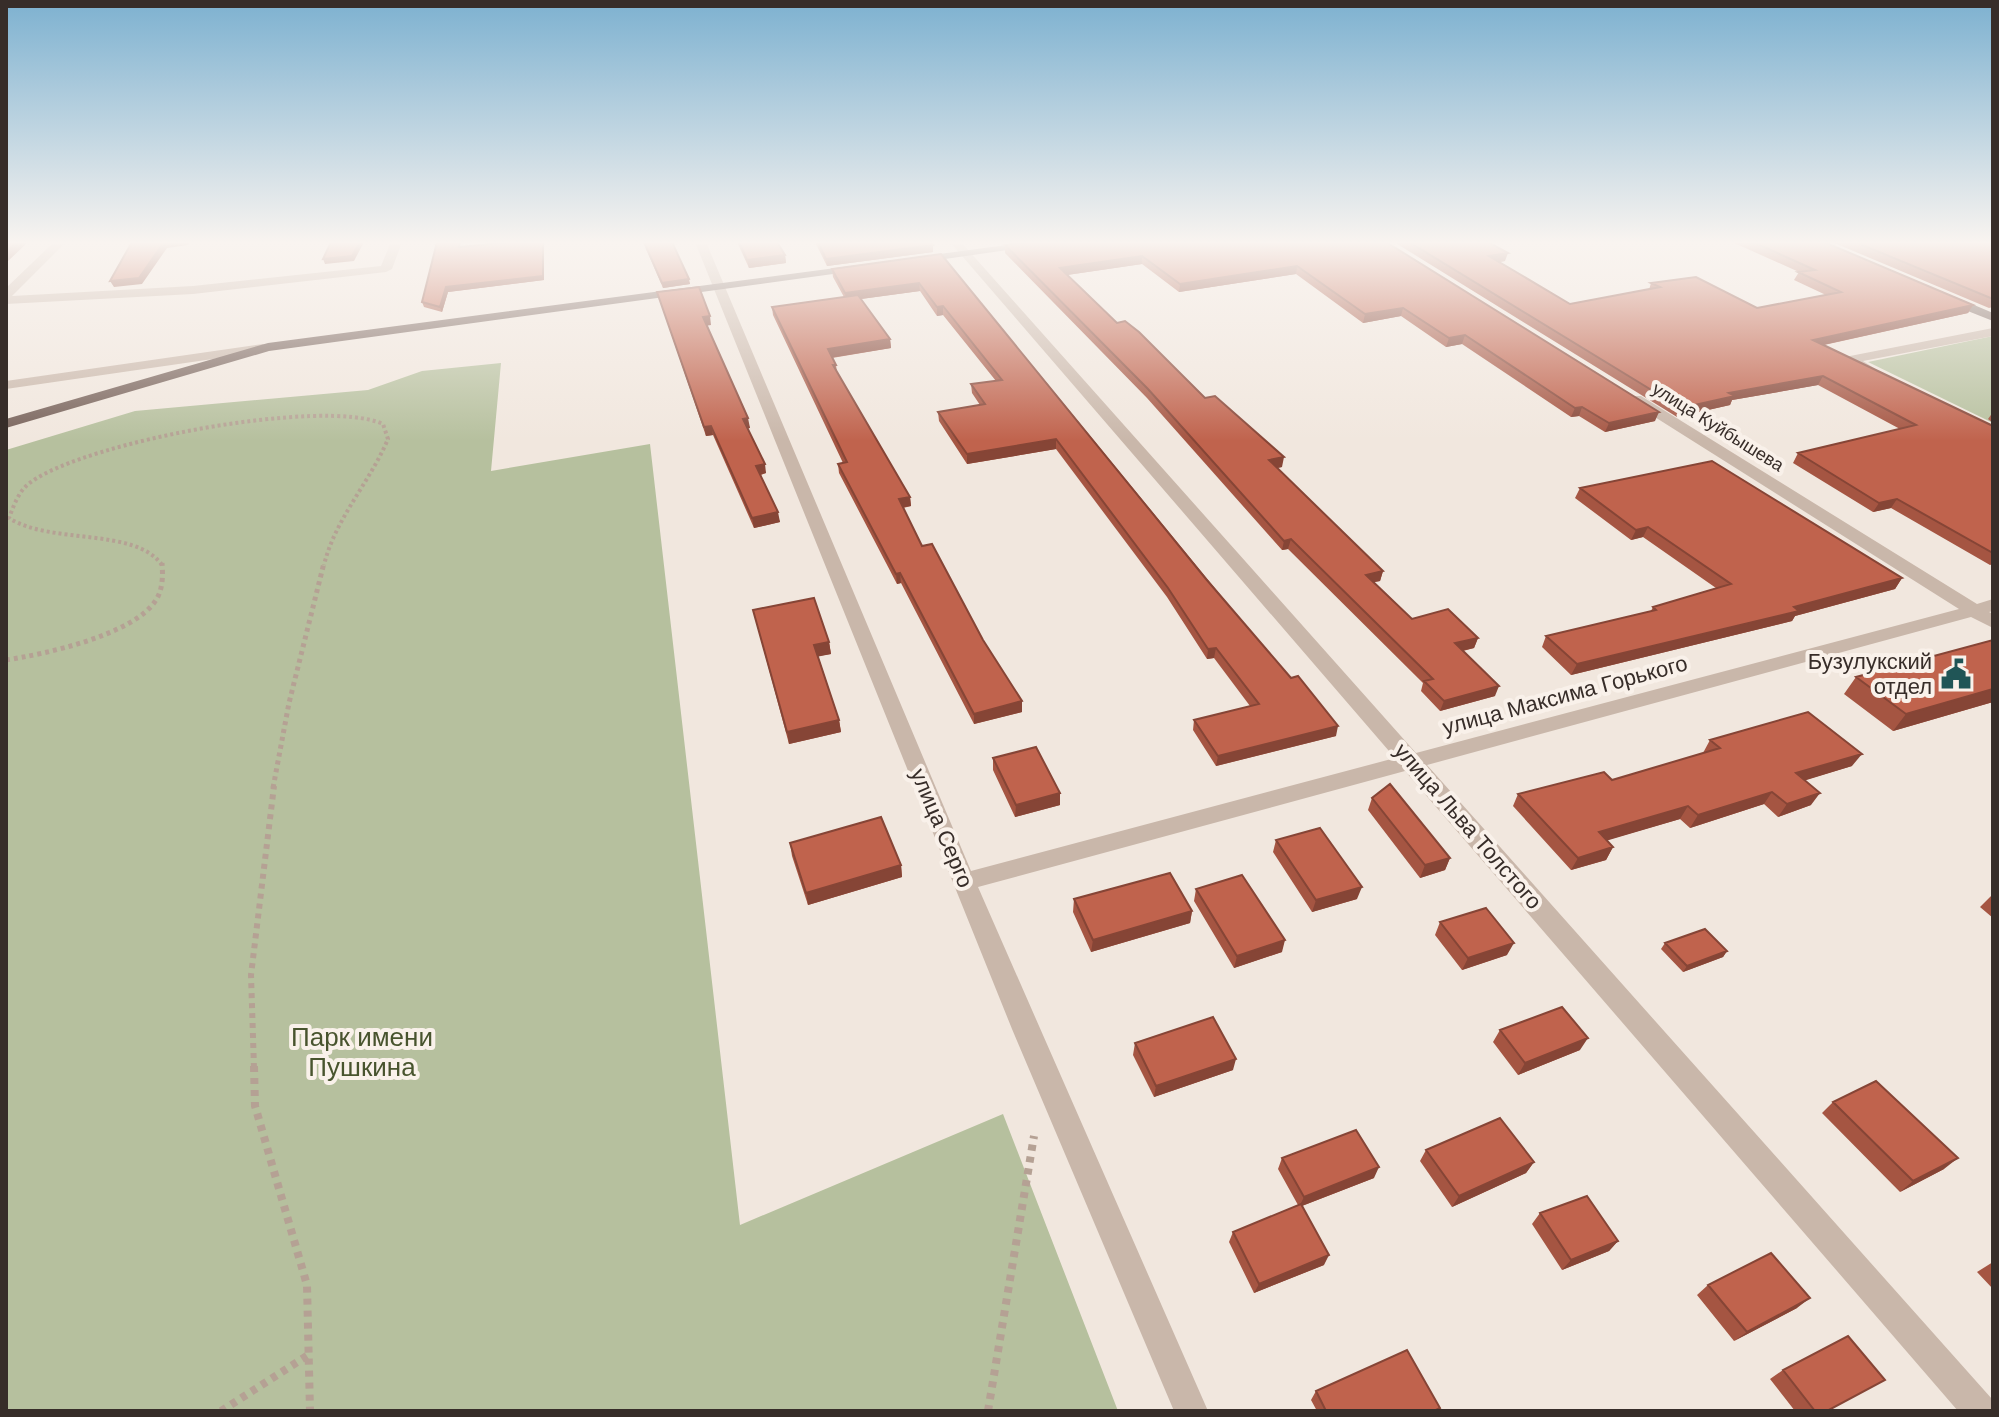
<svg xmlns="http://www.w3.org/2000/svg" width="1999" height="1417" font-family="Arial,sans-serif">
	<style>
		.green { fill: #b6c09e }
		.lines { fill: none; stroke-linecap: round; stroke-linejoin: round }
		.path-far3 { stroke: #b5a194; stroke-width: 4; stroke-dasharray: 3 3; stroke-linecap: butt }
		.path-far2 { stroke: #b5a194; stroke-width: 5; stroke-dasharray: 4 4; stroke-linecap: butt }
		.path-far1 { stroke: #b5a194; stroke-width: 6; stroke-dasharray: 5 5; stroke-linecap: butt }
		.path { stroke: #b5a194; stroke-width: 8; stroke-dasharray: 6 6; stroke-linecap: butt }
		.minor { fill: #c9b7aa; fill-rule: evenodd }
		.major { fill: #78635b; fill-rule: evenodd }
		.wall { fill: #a55542 }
		.shaded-wall { fill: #864536 }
		.building { fill: #c0634d; stroke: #864536; stroke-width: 2 }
		.labels { text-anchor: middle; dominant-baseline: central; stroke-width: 8; stroke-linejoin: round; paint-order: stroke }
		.far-street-label { font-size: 18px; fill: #372d29; stroke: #f9f1ea }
		.poi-label { font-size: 22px; fill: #372d29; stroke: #f9f1ea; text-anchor: end }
		.street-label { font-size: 22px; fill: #372d29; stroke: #f9f1ea }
		.near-park-label { font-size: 26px; fill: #48542e; stroke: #f9f1ea }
	</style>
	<rect width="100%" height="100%" fill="#f1e7de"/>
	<path class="green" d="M1993 336V423L1868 362Z
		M501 363 491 471 650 444 740 1225 1003 1114 1118 1411H6V450L135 411 368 390 422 371Z"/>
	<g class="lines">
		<path class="path-far3" d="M162 565C135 527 51 545 9 518 14 505 19 490 31 482 86 442 323 397 383 424L388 439C370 482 335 519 324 565"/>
		<path class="path-far2" d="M6 660C45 654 134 635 156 600 163 589 163 575 162 563
			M273 788 289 703 324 563"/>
		<path class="path-far1" d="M254 1068 251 975 274 786"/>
		<path class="path" d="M254 1066 255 1106 307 1285 310 1411
			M221 1411 310 1354
			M988 1411 1034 1136"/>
		<path class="minor" d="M54 242H66L12 296 193 286 381 266 391 242H402L392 269 386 272 193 294 6 304V288Z
			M695 242H706L971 871 1395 758 950 242H961L1416 753 1959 609 1631 402V396H1641L1977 604 1993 599V611L1989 612 1993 614V628L1971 617 1427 765 1992 1399 1993 1411H1958L1405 771 978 887 1208 1411H1174L1012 1029Z
			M1993 328V336L1863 361 1877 370 1870 374 1843 360 1850 356Z
			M263 344 270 348 268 351 6 389V381Z"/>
		<path class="major" d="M1030 242H1063L917 263 911 260 917 257Z
			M858 265 864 268 862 270 269 351 6 428V419L268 343Z
			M1945 296H1953L1993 313V321L1945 302Z"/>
	</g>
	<path class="wall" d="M643 242H672L690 284 663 288Z
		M737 242H777L785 255 786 263 749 268Z
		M815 242H931L933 245V252L827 266Z
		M1386 242 1655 421 1605 432 1579 416 1571 417 1462 344 1446 347 1401 316 1363 323 1296 274 1179 292 1142 264 1067 275 1117 323 1205 398 1282 467 1277 468 1383 571 1380 581 1374 582 1412 619 1478 638 1474 648 1463 651 1495 696 1440 711 1421 691 1423 683 1288 549 1282 550 1147 398 1005 253V245Z
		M1394 242H1488L1505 261 1499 262 1570 304 1649 290 1651 283 1757 308 1826 295 1794 280 1799 272 1732 242H1824L1973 305 1968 313 1824 345 1993 426V564L1990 565 1891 508 1873 512 1793 463 1798 453 1900 429 1818 385 1732 400 1730 405 1677 417Z
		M1832 242H1993V307L1989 308Z
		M462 247 544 280 448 292 442 312 424 307 422 302Z
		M941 254 1336 736 1216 766 1193 730 1194 720 1250 706 1214 658 1207 659 1167 597 1056 449 967 464 939 421 938 412 980 405 972 393 971 384 996 381 943 315 937 316 920 291 861 299 890 339 891 348 832 358 836 365 837 373 910 497 911 506 903 508 922 546 1022 701V712L974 724 901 583 897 584 839 473 838 464 843 463 773 315 772 307 844 297 833 277 832 269Z
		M657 292 711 325H707L750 428H748L766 473 761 475 780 522 754 528 713 435 706 436Z
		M1993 412V423L1988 419Z
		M1580 488 1902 578 1895 589 1795 616 1792 621 1571 675 1542 647 1546 636 1651 611 1653 607 1716 588 1643 537 1631 540 1575 498Z
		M753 610 829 642 831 654 818 656 839 720 841 732 789 744Z
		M1993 640V702L1893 731 1844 694 1856 677Z
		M1710 740 1852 766 1805 780 1811 805 1778 817 1764 804 1690 828 1680 819 1607 840 1613 847 1606 860 1571 870 1513 806 1518 794 1612 780 1703 753Z
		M993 758 1060 805 1015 817 993 770Z
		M1372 798 1450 858 1445 870 1420 878 1368 810Z
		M1276 840 1357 899 1312 912 1273 852Z
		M790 843 901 865 902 877 808 905 792 856Z
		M1196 889 1282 952 1234 968 1194 901Z
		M1992 895H1993V918L1980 907Z
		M1074 899 1192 911 1190 923 1091 952 1073 912Z
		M1440 922 1507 955 1462 970 1435 935Z
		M1665 943 1727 951 1723 957 1683 972 1661 949Z
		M1500 1030 1580 1050 1518 1075 1493 1042Z
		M1135 1043 1233 1070 1154 1097 1133 1055Z
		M1833 1102 1944 1169 1900 1192 1822 1113Z
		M1426 1150 1534 1162 1526 1173 1452 1207 1420 1161Z
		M1282 1158 1374 1178 1302 1206 1324 1265 1254 1293 1229 1242 1233 1232 1298 1205 1278 1169Z
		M1540 1213 1618 1241 1609 1251 1562 1270 1532 1224Z
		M1993 1262V1289L1977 1272Z
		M1708 1285 1797 1308 1734 1341 1697 1295Z
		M1783 1370 1828 1411H1795L1770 1379Z
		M1316 1391 1440 1408 1438 1411H1317L1311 1400Z"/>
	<path class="shaded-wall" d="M17 242H28L6 263V252Z
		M164 242H190L188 245 167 248 142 284 114 287 110 281Z
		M360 242H364L354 261 325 264 323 259Z
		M543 242H544V280L448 292 442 312 440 307 446 287Z
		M933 245V252L827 266 826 259Z
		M1508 253 1505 261 1487 264 1489 256Z
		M785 255 786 263 749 268 747 260Z
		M1142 256V264L1060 276V268Z
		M1297 266 1296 274 1179 292 1180 284Z
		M689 279 690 284 663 288 662 283Z
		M919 283 920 291 846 301 845 293Z
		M1973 305 1968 313 1809 348 1813 340Z
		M943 306V315L937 316V307Z
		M1403 308 1401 316 1363 323 1365 314Z
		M710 316 711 325 705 326 703 317Z
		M1465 335 1462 344 1446 347 1449 338Z
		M890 339 891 348 829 358 828 349Z
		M1823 376 1818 385 1732 400 1730 405 1677 417 1681 408 1729 393Z
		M1582 407 1579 416 1571 417 1575 408Z
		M1659 412 1655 421 1605 432 1609 423Z
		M748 418 750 428 745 429 743 419Z
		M711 426 713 435 706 436 704 427Z
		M1056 439V449L967 464V454Z
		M1284 457 1282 467 1268 470 1269 460Z
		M765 464 766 473 758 475 756 466Z
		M910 497 911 506 899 508V499Z
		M1897 499 1891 508 1873 512 1879 503Z
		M778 512 780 522 754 528 752 518Z
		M1648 527 1643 537 1631 540 1636 530Z
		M1291 539 1288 549 1282 550 1284 541Z
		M1383 571 1380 581 1364 584 1366 575Z
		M900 573 901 583 897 584 896 574Z
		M1902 578 1895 589 1795 616 1792 621 1571 675 1577 664Z
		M1478 638 1474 648 1452 653 1455 643Z
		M829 642 831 654 816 657 814 645Z
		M1216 648 1214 658 1207 659 1208 649Z
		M1499 686 1495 696 1440 711 1444 701Z
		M1993 689V702L1893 731 1906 714Z
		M1022 701V712L974 724V714Z
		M839 720 841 732 789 744 787 732Z
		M1338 726 1336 736 1216 766 1218 756Z
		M1862 754 1852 766 1787 786 1796 773Z
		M1772 792 1764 804 1690 828 1698 815Z
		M1060 793V805L1015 817 1016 805Z
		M1820 793 1811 805 1778 817 1787 804Z
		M1688 806 1680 819 1592 845 1599 832Z
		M1613 847 1606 860 1571 870 1578 858Z
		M1450 858 1445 870 1420 878 1425 865Z
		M901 865 902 877 808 905 806 893Z
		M1362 887 1357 899 1312 912 1316 900Z
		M1192 911 1190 923 1091 952 1093 940Z
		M1285 940 1282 952 1234 968 1237 956Z
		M1514 943 1507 955 1462 970 1468 958Z
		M1727 951 1723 957 1683 972 1687 966Z
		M1588 1038 1580 1050 1518 1075 1525 1063Z
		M1236 1059 1233 1070 1154 1097 1156 1086Z
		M1958 1158 1944 1169 1900 1192 1913 1181Z
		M1534 1162 1526 1173 1452 1207 1459 1196Z
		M1379 1167 1374 1178 1299 1207 1304 1197Z
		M1618 1241 1609 1251 1562 1270 1571 1260Z
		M1329 1255 1324 1265 1254 1293 1259 1284Z
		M1810 1298 1797 1308 1734 1341 1747 1332Z"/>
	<path class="building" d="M6 242H17L6 252Z
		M132 242H164L139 278 110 281Z
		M331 242H360L352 256 323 259Z
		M437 242H460L459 247 510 242H543V276L446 287 440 307 422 302Z
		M644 242H672L689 279 662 283Z
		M739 242H777L785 255 747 260Z
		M818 242H931L933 245 826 259Z
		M1026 242H1386L1659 412 1609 423 1582 407 1575 408 1465 335 1449 338 1403 308 1365 314 1297 266 1180 284 1142 256 1060 268 1117 323 1125 321 1139 332 1205 398 1215 396 1284 457 1269 460 1383 571 1366 575 1412 619 1448 609 1478 638 1455 643 1499 686 1444 701 1424 681 1433 679 1291 539 1284 541 1148 389 1005 245Z
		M1409 242H1488L1508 253 1489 256 1570 304 1660 287 1651 283 1696 277 1757 308 1841 292 1798 272 1815 270 1753 242H1824L1973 305 1813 340 1993 426V553L1897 499 1879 503 1798 453 1916 425 1823 376 1729 393 1735 396 1681 408Z
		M1855 242H1993V299Z
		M941 254 1206 579 1291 678 1298 676 1338 726 1218 756 1194 720 1259 704 1216 648 1208 649 1168 588 1056 439 967 454 938 412 985 404 971 384 1002 380 943 306 937 307 919 283 845 293 832 269Z
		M699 287 710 316 703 317 748 418 743 419 765 464 756 466 778 512 752 518 711 426 704 427 657 292Z
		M858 295 890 339 828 349 836 365H833L910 497 899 499 922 546 932 544 983 640 1022 701 974 714 900 573 896 574 838 464 847 462 772 307Z
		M1712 461 1902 578 1794 607 1799 611 1577 664 1546 636 1656 610 1653 607 1731 584 1648 527 1636 530 1580 488Z
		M814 598 829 642 814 645 839 720 787 732 753 610Z
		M1993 640V689L1906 714 1856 677Z
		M1808 712 1862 754 1796 773 1820 793 1787 804 1772 792 1698 815 1688 806 1599 832 1613 847 1578 858 1518 794 1604 772 1612 780 1720 748 1710 740Z
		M1036 747 1060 793 1016 805 993 758Z
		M1390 784 1450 858 1425 865 1372 798Z
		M881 817 901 865 806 893 790 843Z
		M1320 828 1362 887 1316 900 1276 840Z
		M1170 873 1192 911 1093 940 1074 899Z
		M1242 875 1285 940 1237 956 1196 889Z
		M1486 908 1514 943 1468 958 1440 922Z
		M1705 929 1727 951 1687 966 1665 943Z
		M1562 1007 1588 1038 1525 1063 1500 1030Z
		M1213 1017 1236 1059 1156 1086 1135 1043Z
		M1876 1081 1958 1158 1913 1181 1833 1102Z
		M1500 1118 1534 1162 1459 1196 1426 1150Z
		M1356 1130 1379 1167 1304 1197 1282 1158Z
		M1587 1196 1618 1241 1571 1260 1540 1213Z
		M1301 1204 1329 1255 1259 1284 1233 1232Z
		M1771 1253 1810 1298 1747 1332 1708 1285Z
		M1848 1336 1885 1380 1827 1411H1815L1783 1370Z
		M1407 1350 1440 1408 1434 1411H1326L1316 1391Z"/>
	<linearGradient id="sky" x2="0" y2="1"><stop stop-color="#7db1d0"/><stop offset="0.55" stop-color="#f9f4f0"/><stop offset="1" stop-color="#f9f4f0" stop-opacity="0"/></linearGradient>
	<rect width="1999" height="441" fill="url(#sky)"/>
	<defs>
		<g id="civic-bare" transform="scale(2.4)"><path d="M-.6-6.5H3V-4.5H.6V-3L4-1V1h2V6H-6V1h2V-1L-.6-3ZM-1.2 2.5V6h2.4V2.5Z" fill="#205556" stroke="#f9f1ea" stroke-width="2.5" paint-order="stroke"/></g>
	</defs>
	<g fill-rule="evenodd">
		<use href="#civic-bare" x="1956" y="674"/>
	</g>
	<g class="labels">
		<g class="far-street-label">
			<text transform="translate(1718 427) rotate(32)">улица Куйбышева</text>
		</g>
		<g class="poi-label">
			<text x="1932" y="661">Бузулукский<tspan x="1932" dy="25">отдел</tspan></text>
		</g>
		<g class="street-label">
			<text transform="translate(1565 695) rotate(-15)">улица Максима Горького</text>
			<text transform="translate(1468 826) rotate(49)">улица Льва Толстого</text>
			<text transform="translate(942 828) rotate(67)">улица Серго</text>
		</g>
		<g class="near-park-label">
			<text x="362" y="1037">Парк имени<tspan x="362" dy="30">Пушкина</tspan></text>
		</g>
	</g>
	<rect width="1999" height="1417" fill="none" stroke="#372d29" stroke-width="16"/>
</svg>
